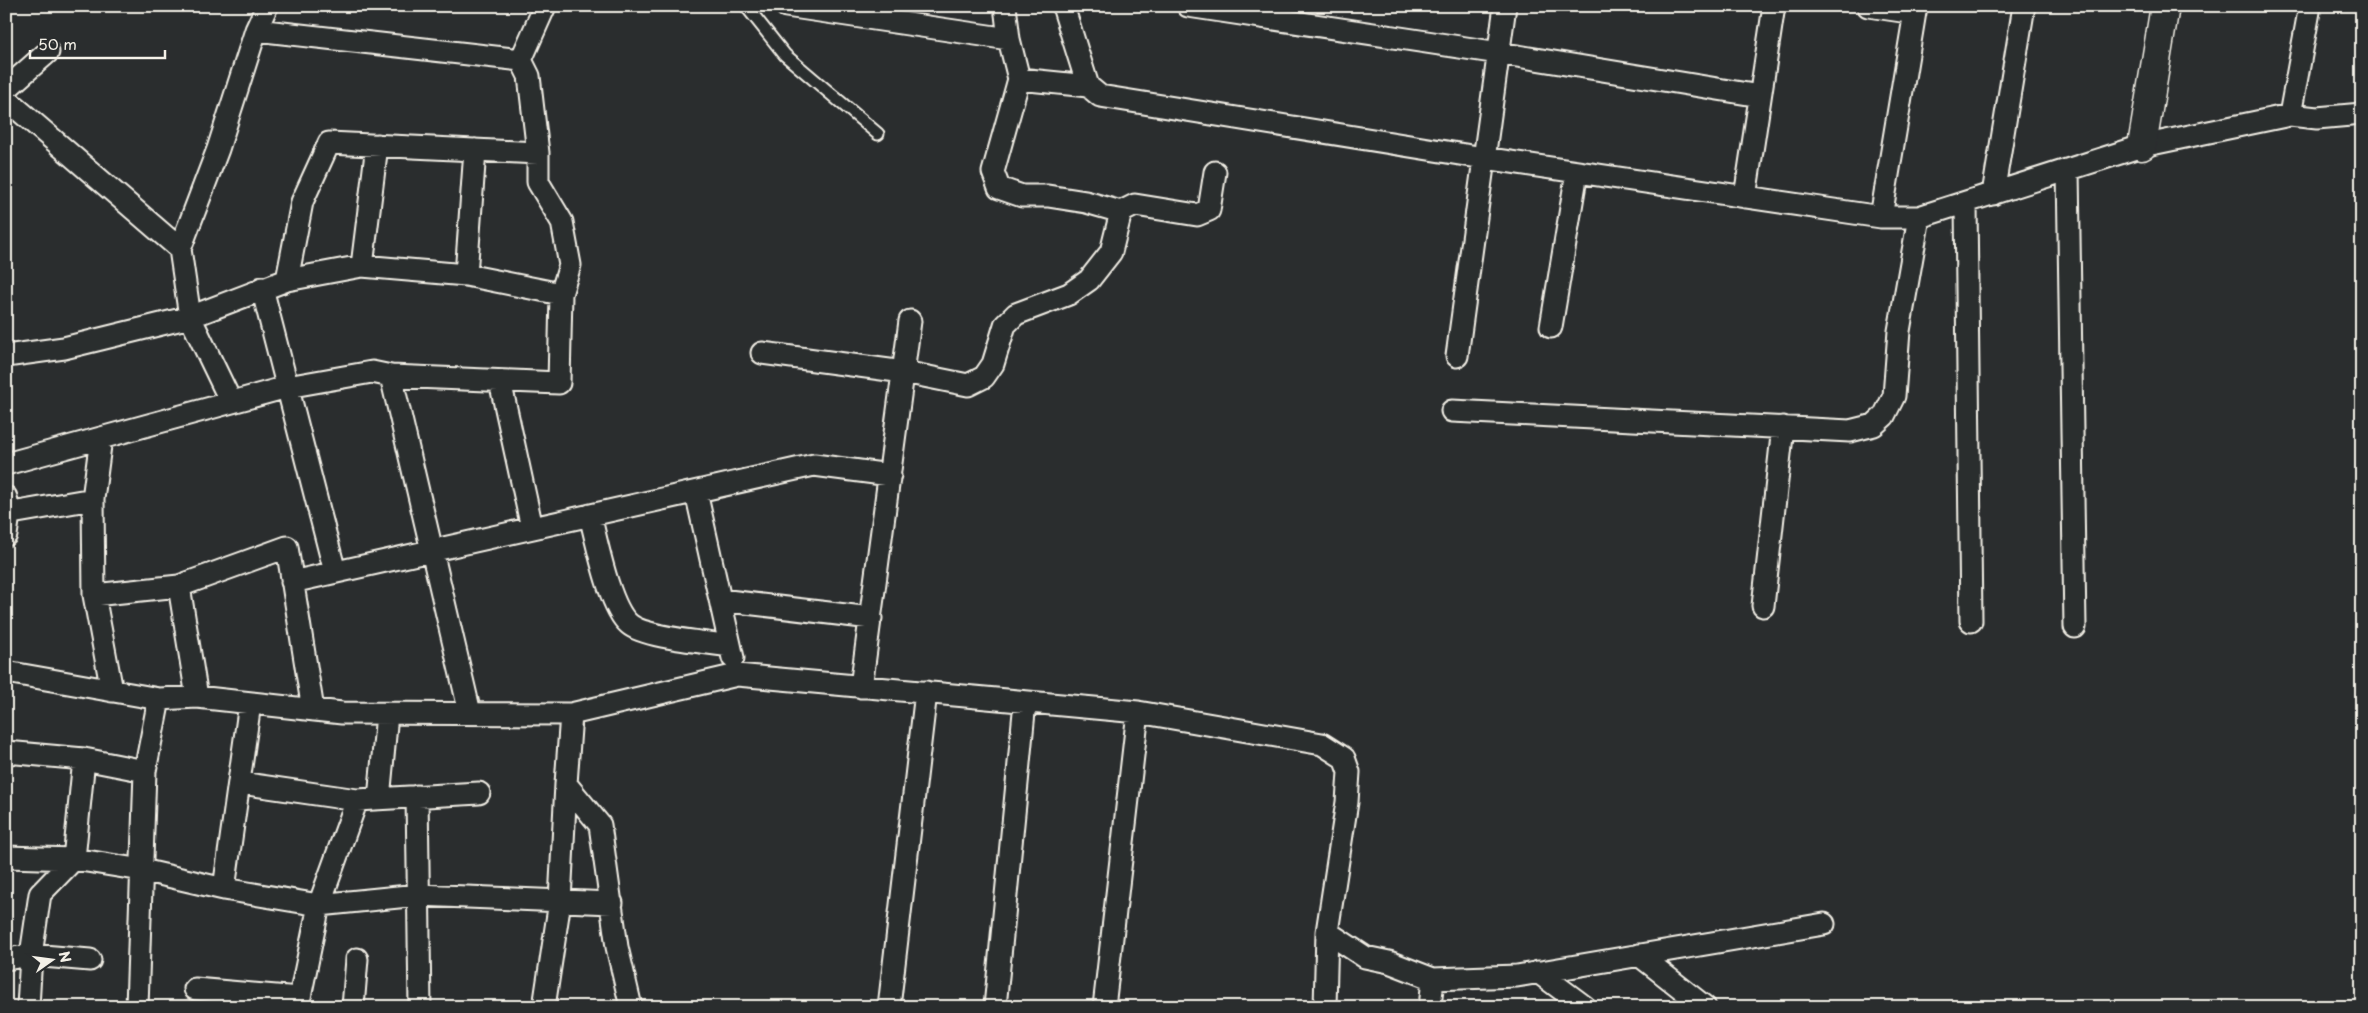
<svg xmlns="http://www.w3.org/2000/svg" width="2368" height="1013" font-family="'Playpen Sans',sans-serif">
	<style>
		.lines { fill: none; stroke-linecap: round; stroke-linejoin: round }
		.lane-casing { stroke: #f4f1e8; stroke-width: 15 }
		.street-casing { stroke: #f4f1e8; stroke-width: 25 }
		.secondary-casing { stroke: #f4f1e8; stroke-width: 31 }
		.lane { stroke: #2a2d2e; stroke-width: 11 }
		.street { stroke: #2a2d2e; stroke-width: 21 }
		.secondary { stroke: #2a2d2e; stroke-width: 28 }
	</style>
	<rect width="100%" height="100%" fill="#2a2d2e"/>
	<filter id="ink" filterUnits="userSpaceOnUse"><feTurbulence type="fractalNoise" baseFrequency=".02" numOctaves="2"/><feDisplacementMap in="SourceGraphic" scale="10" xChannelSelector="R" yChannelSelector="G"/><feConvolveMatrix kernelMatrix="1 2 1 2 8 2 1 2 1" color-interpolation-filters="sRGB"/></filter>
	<g filter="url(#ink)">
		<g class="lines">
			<g class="lane-casing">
				<path id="lane" d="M746 6 785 55 878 134"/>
			</g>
			<g class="street-casing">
				<path id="street" d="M786 6 1009 39
					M1005 6 1009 39 1019 79 993 172 999 188 1022 196H1048L1086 202 1121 212
					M1063 6 1088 86 1100 96 1484 158 1881 217H1919L2142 146 2290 115 2317 118 2362 114
					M1188 6 1499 53 1760 96
					M1868 6 1915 13
					M256 30 521 60 529 76 538 153V182L562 222 570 265 561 294
					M521 60 545 6
					M1019 79 1088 86
					M6 89 48 52
					M6 99 180 249 190 317 231 402
					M2290 115 2310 6
					M2068 170 2075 627
					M1993 194 2024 6
					M1745 197 1774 6
					M1966 204 1971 621
					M1881 217 1916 6
					M180 249 218 149 256 30 267 6
					M362 266 377 145
					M466 275 475 150
					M287 280 302 202 329 143 538 153
					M262 288 335 572
					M1551 327 1577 172
					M762 353 904 372 968 385 984 377 993 364 1005 325 1016 314 1069 294 1089 280 1111 252 1121 212 1135 205 1197 215 1209 210 1215 172
					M6 356 64 348 190 317 287 280 362 266 466 275 561 294 559 383 391 376
					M1457 356 1505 6
					M500 381 532 528
					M1452 411 1850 431 1874 425 1884 416 1894 396 1899 331 1919 217
					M101 438 93 499 94 595 112 691
					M6 464 287 387 372 372 391 376 470 713
					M696 492 733 658
					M6 497 9 514 6 535
					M6 514 93 499
					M590 515C597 542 609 607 629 624 645 638 707 642 730 646
					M292 582 814 465 890 475
					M179 586 197 697
					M94 595 179 586 287 547 313 710
					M720 600 871 618
					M1763 606 1783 427
					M6 672 159 699 197 697 342 713 571 714 737 675 1138 712 1322 744 1344 758 1349 772 1347 802 1327 932 1325 1007
					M861 687 910 321
					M571 714 566 784 600 825 617 947 631 1007
					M6 752 84 759 145 771
					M241 783 357 800 479 793
					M417 796 420 1007
					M379 799 387 714
					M6 857 74 859 142 870 224 889 319 905 418 895 612 903
					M224 889 250 703
					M1327 932 1365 957 1389 962 1433 979 1517 976 1824 924
					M1639 955 1705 1007
					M6 959 31 955 90 960
					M1538 972 1585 1007
					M195 989 299 998
					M28 1007 31 955 40 894 74 859 84 759
					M137 1007 145 771 159 699
					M298 1007 319 905 357 800
					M353 1007 357 959
					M544 1007 560 901 566 784
					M889 1007 926 692
					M995 1007 1025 702
					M1104 1007 1138 712
					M1430 1007 1433 979"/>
			</g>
			<g class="secondary-casing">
				<path id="secondary" d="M2142 146 2165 6"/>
			</g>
			<use href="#lane" class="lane"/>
			<use href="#street" class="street"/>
			<use href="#secondary" class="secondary"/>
		</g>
	</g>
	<rect width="2368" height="1013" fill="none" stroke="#2a2d2e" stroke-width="25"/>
	<rect x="12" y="12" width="2343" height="988" fill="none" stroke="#f4f1e8" stroke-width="2" filter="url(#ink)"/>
	<g transform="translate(52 960) rotate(76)" stroke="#2a2d2e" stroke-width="4" paint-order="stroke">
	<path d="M0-4L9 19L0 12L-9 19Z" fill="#f4f1e8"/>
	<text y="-8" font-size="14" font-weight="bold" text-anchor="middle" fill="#f4f1e8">N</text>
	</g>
	<path d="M30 50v8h135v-8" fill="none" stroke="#f4f1e8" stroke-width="2.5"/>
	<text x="38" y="50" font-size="15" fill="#f4f1e8" stroke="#2a2d2e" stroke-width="4" paint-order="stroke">50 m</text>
</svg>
